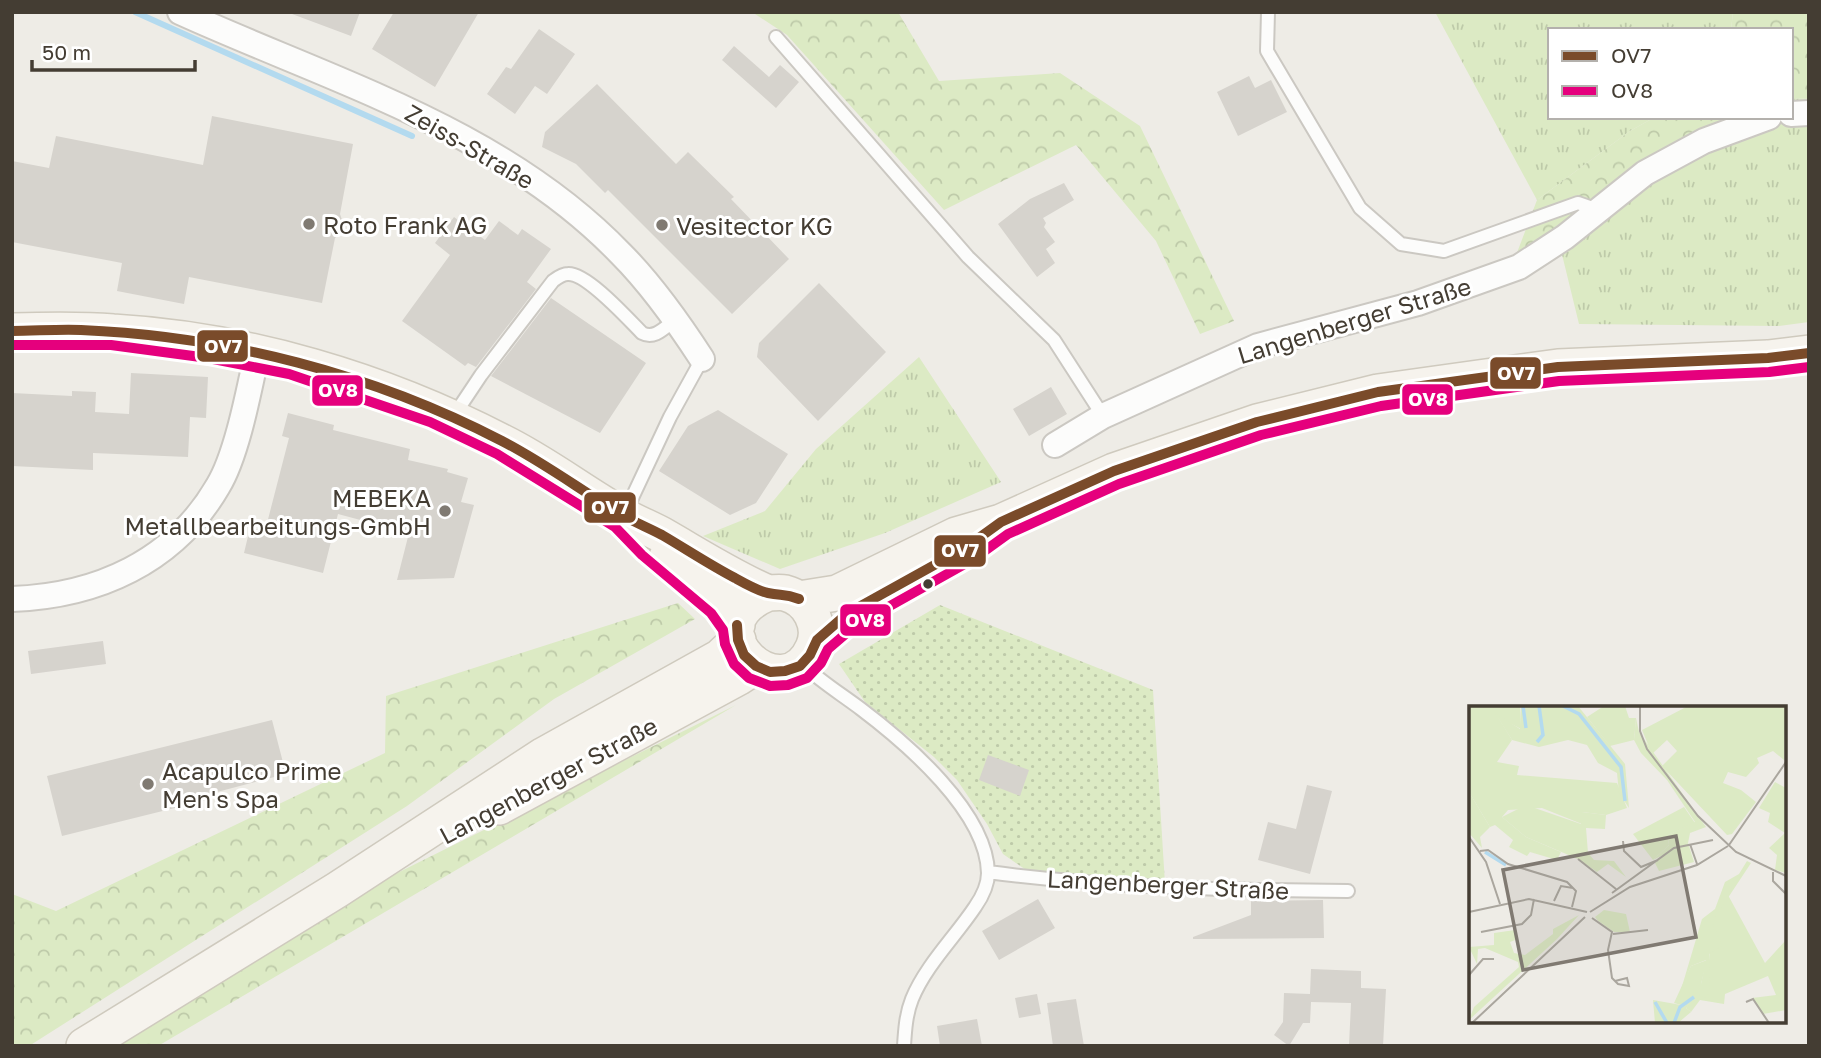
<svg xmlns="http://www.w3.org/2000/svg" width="1821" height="1058" font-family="'Golos Text',sans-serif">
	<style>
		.grass { fill: url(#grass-tufts) }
		.forest { fill: url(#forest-crowns) }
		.park { fill: url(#park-dots) }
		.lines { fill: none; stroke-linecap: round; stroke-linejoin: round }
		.stream { stroke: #b3daef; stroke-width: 6 }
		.building { fill: #d6d3cd }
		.lane-casing { stroke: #cbc8c2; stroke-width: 16 }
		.street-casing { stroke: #cbc8c2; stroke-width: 28 }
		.secondary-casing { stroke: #cfcabe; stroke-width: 38 }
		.lane { stroke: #fcfcfb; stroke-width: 12 }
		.street { stroke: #fcfcfb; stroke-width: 24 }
		.secondary { stroke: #f6f3ed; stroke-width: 35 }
		.bus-1-casing { stroke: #fff; stroke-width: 16 }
		.bus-2-casing { stroke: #fff; stroke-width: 16 }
		.bus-1 { stroke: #7a4b2a; stroke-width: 10 }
		.bus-2 { stroke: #e5007d; stroke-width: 10 }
		.poi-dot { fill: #807a72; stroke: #fff; stroke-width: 2.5 }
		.bus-dot { fill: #443d33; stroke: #fff; stroke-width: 2.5 }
		.labels { text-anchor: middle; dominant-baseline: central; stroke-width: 6; stroke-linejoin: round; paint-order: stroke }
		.street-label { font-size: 24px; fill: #443d33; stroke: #fff }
		.poi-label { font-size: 24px; fill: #443d33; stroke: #fff; text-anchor: start }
		.inset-river { fill: none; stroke: #b3daef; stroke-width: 3.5 }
		.inset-road { fill: none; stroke: #aaa69e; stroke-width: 2 }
		.view { fill: #807a72; fill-opacity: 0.15; stroke: #807a72; stroke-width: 3.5 }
		.inset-edge { fill: none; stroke: #443d33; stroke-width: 3.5 }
		.line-badge { stroke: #fff; stroke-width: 2.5 }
		.badge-label { font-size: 19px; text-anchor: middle; font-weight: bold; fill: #fff }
	</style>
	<defs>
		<pattern id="grass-tufts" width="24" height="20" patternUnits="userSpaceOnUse" patternTransform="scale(1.75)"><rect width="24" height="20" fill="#dceac4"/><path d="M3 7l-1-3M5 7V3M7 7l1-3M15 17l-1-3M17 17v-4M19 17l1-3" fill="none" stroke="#becaa9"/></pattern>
		<pattern id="forest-crowns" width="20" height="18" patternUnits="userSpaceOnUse" patternTransform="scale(1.75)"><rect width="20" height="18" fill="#dceac4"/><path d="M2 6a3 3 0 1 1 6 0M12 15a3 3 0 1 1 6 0" fill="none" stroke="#becaa9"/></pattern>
		<pattern id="park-dots" width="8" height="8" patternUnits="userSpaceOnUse" patternTransform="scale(1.75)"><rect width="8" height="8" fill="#dceac4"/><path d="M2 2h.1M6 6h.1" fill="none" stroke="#becaa9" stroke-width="1.8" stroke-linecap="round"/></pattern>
	</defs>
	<rect width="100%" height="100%" fill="#eeece6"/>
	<path class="grass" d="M1435 12H1733L1731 30H1550V117H1655L1630 131 1537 200Z
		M1809 98V322L1779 326 1579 324 1556 230C1605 190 1665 134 1727 118 1744 113 1773 117 1791 117V99Z
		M919 357 1001 482 885 533 780 569 703 536 765 511 816 449Z"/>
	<path class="forest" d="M752 12H898L939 81 1060 73 1140 126 1234 321 1200 334 1156 241 1076 145 944 210 787 35Z
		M1733 12H1809V98L1791 99V30H1731Z
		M1655 117H1729L1699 128 1641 161 1556 230 1515 258 1537 200 1630 131Z
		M678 603 695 619 554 699 407 806 29 1046H12V894L56 911 385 753 386 696Z
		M736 705 158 1046H119L361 891Z"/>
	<path class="park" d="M940 605 1153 690 1165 884 1029 872 1003 854 987 824 957 780 934 757 865 702 839 664Z"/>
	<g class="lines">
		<path class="stream" d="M135 12 412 136"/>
	</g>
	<path class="building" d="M292 12H360L351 36 292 14Z
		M394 12H479L435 87 372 49Z
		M539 29 575 54 547 94 535 86 515 114 487 94 506 67 511 69Z
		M734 46 769 77 780 65 799 82 776 108 722 60Z
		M1249 76 1255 88 1271 80 1287 112 1238 136 1217 92Z
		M597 84 676 164 688 152 734 197 731 199 789 259 732 314 608 190 605 193 576 164 542 147 545 132Z
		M212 116 353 144 340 214 345 229 335 238 322 303 189 277 184 304 117 291 122 263 12 242V161L49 168 56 136 203 165Z
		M1064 183 1074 200 1043 218 1046 223 1044 227 1055 242 1046 249 1055 263 1037 277 998 224 1030 199Z
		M454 217 485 240 499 221 518 235 522 229 551 249 527 282 536 289 476 367 468 363 465 366 402 321 450 255 435 243Z
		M819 283 886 352 818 421 757 357 759 343Z
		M551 298 646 363 600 433 491 376Z
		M131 373 208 377 206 418 190 417 188 457 93 453V470L12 466V393L72 396V391L96 392 95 412 129 414Z
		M1051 387 1067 414 1029 436 1013 409Z
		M718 410 788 454 756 503 730 515 659 471 688 426Z
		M288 413 334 425 333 430 410 449 408 460 448 469 447 472 468 478 461 502 474 505 454 578 397 580 409 533 338 514 323 573 244 553 250 528 265 531 289 438 282 436Z
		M103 641 106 664 31 674 28 651Z
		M272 720 286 774 217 792 219 797 62 836 47 776Z
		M988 755 1029 770 1020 796 979 780Z
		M1307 785 1332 791 1310 874 1258 860 1268 822 1296 829Z
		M1038 899 1055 928 999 960 982 931Z
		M1323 900 1324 938 1193 939V937L1251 915V901Z
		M1311 969 1361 971V988L1386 989 1383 1046H1349L1351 1003 1311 1002 1310 1023H1303L1289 1046 1274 1035 1283 1022 1284 993 1310 994Z
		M1037 994 1041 1014 1019 1018 1015 998Z
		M1076 999 1084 1046H1053L1047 1003Z
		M977 1019 982 1046H940L937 1026Z"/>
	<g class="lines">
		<g class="lane-casing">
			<path id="lane" d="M1268 12 1267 51 1360 208 1401 244 1444 251 1578 203 1598 210
				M776 37 968 257 1054 340 1103 416
				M453 417 481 375 553 281C557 278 562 274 568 274 587 273 628 319 642 333 655 340 665 327 676 319
				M624 515 670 417 702 359
				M802 664C820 681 841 694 861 709 906 743 987 812 988 873 988 885 982 897 975 907 955 937 926 965 912 999 906 1014 905 1030 904 1046
				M988 872C1108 888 1228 890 1348 891"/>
		</g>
		<g class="street-casing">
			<path id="street" d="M180 12C332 81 502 130 621 254 652 285 678 322 702 359
				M1791 114 1809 113
				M1055 445 1103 416 1258 346 1418 303 1519 267 1565 237 1645 173 1704 141 1769 117
				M12 599C97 596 174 562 218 486 237 455 249 390 257 353"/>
		</g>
		<g class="secondary-casing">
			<path id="secondary" d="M12 331C46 330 79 329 113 332 248 340 382 380 502 442 545 463 583 493 624 516 636 523 649 528 662 535 697 555 731 577 768 593
				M667 557 721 603 737 625
				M768 593C773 593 780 592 785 593 809 599 823 626 813 648 783 715 686 627 768 593Z
				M799 599 837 593 956 535 1001 522 1114 471 1257 422 1378 392 1558 367 1768 358 1809 353
				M499 807 739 677 756 666
				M84 1046 337 890 544 755 720 657 738 640"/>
		</g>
		<use href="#lane" class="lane"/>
		<use href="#street" class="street"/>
		<use href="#secondary" class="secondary"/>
		<g class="bus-1-casing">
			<path id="bus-1" d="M12 331C35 331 58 329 81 330 227 336 373 374 502 441 545 463 583 492 624 516 636 523 649 528 662 535 686 549 710 565 735 578 744 583 758 591 768 593 782 596 784 593 799 599
				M737 625 738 640 744 655 756 666 770 672 785 671 800 666 810 655 817 640 848 613 965 548 1001 522 1114 471 1257 422 1378 392 1558 367 1768 358 1809 353"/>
		</g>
		<g class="bus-2-casing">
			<path id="bus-2" d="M12 345H111L208 358 289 374 430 422 497 454 615 527 642 555 711 613 723 630 725 644 734 664 749 678 770 686 788 685 807 678 821 663 828 649 856 625 972 560 1008 534 1119 484 1261 435 1381 406 1559 381 1769 372 1809 367"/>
		</g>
		<use href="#bus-1" class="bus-1"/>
		<use href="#bus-2" class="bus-2"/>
	</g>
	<g class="poi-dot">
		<circle cx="309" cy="224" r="7"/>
		<circle cx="662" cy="225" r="7"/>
		<circle cx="445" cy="511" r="7"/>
		<circle cx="148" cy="784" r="7"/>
	</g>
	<circle class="bus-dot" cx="928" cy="584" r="6"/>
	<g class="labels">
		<g class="street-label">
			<text transform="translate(470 146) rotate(30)">Zeiss-Straße</text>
			<text transform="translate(1354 320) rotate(-17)">Langenberger Straße</text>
			<text transform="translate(548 780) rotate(-28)">Langenberger Straße</text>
			<text transform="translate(1168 884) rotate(3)">Langenberger Straße</text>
		</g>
		<g class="poi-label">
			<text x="323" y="224">Roto Frank AG</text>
			<text x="676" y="225">Vesitector KG</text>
			<text x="431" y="497" text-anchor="end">MEBEKA<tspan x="431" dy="28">Metallbearbeitungs-GmbH</tspan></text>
			<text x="162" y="770">Acapulco Prime<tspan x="162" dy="28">Men's Spa</tspan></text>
		</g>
	</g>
	<g transform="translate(1469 706)">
		<rect width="317" height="317" fill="#eeece6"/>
		<path d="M0 0H51L52 23 29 11 43 34 28 56 50 60 48 69 148 77 158 102 137 109 113 106V118L73 102 39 104 33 111 57 131 92 146 88 154 61 146 58 150 40 141 44 134 26 119 21 121 0 86ZM135 0H156L160 12H167L165 34 141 40 118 11ZM219 0H317L315 54 304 45 288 52 290 57 277 71 259 66 254 77 272 84 287 96 263 128 258 129 193 60 208 45 198 34 183 48 173 24ZM306 76 317 82V167L306 164 308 149 300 142 316 127 299 116 301 107 290 102ZM215 101 226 117 199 129 200 139 184 154 164 128ZM219 137 225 156 190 165 186 157 205 140ZM259 189 296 257 317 234V304L294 308 283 292 307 289 299 270 256 288 255 298 231 294 222 306 217 302 225 290 212 299 205 297 222 260 238 254 232 278 239 275 242 216Z" fill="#dceac4"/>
		<path d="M52 0H109L156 58 160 102 150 87 148 67 129 57 118 39 99 34 70 41 43 34 26 7 51 23ZM167 12 170 26 237 121 221 127 219 137 184 154 200 139 199 129 226 116 198 74 172 47 165 34ZM0 86 21 121 11 131 13 142 0 127ZM57 99 112 118 113 106 137 109 136 123 117 122 119 147 125 154 145 155 157 171 139 158 128 166 109 153 57 131 33 111ZM278 155 282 157 243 216 253 240 240 248 241 285 237 292 224 286 232 278 237 254 222 260 211 287 233 213 246 203 256 176 270 168ZM110 209 88 233 0 314 5 301 50 261 49 256 16 242 9 243 8 258 0 241 25 239V227L46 224V234L41 236 45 247 56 249 84 228V223ZM226 291 217 302 222 306 209 317H186L184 294 212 299Z" fill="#dceac4"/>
		<path d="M135 204 157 208 161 226H145L129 215 126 211Z" fill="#dceac4"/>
		<path class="inset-river" d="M54 0 57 22M94 0 110 8 152 61 156 95M68 36 74 29 70 0M16 146 37 159M186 296 198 317M205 317 211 301 225 291"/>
		<path class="inset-road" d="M171 0V25L178 43 229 110 267 146 317 170M0 131 17 156 31 198M154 135 155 145 172 161 189 154M221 138 228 158M260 139 317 56M11 145 19 144 39 158 98 176 107 185 103 201M109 153 147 183M304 166V175L317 188M143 187 205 142 244 134M85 195 92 180 104 182M0 206 60 193 118 206M121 206 161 181 228 159 259 140M123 212 143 226 139 244 143 272 149 278 160 280 158 272 146 275M12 226 53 218 62 209 65 193M144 228 179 224M0 269 14 253H25M277 296 284 293 300 317M3 317 116 211"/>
		<path class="view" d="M207 130 227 231 54 264 34 164Z"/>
		<rect width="317" height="317" class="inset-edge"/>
	</g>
	<g class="line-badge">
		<rect x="196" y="329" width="53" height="34" rx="7" fill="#7a4b2a"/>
		<rect x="1489" y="356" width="53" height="34" rx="7" fill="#7a4b2a"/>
		<rect x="311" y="374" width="53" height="33" rx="7" fill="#e5007d"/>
		<rect x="1401" y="383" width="53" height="33" rx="7" fill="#e5007d"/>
		<rect x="583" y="491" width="54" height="33" rx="7" fill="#7a4b2a"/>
		<rect x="933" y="534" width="54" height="34" rx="7" fill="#7a4b2a"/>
		<rect x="839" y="603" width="53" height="34" rx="7" fill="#e5007d"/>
	</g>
	<g class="badge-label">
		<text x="223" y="353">OV7</text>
		<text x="1516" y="380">OV7</text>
		<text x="338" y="397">OV8</text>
		<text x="1428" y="406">OV8</text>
		<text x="610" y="514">OV7</text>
		<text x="960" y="557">OV7</text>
		<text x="865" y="627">OV8</text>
	</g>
	<rect width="1821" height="1058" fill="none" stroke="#443d33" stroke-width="28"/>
	<rect x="1548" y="28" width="245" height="91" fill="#ffffff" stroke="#b4b1ad" stroke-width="2"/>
	<rect x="1562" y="51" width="35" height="10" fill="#7a4b2a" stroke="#b4b1ad" stroke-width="2"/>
	<text x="1611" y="63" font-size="21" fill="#443d33">OV7</text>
	<rect x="1562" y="86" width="35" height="10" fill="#e5007d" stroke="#b4b1ad" stroke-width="2"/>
	<text x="1611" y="98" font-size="21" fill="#443d33">OV8</text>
	<path d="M32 60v10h163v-10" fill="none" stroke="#443d33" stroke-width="3.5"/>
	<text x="42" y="60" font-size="21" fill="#443d33" stroke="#ffffff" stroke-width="5" paint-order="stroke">50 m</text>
</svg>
